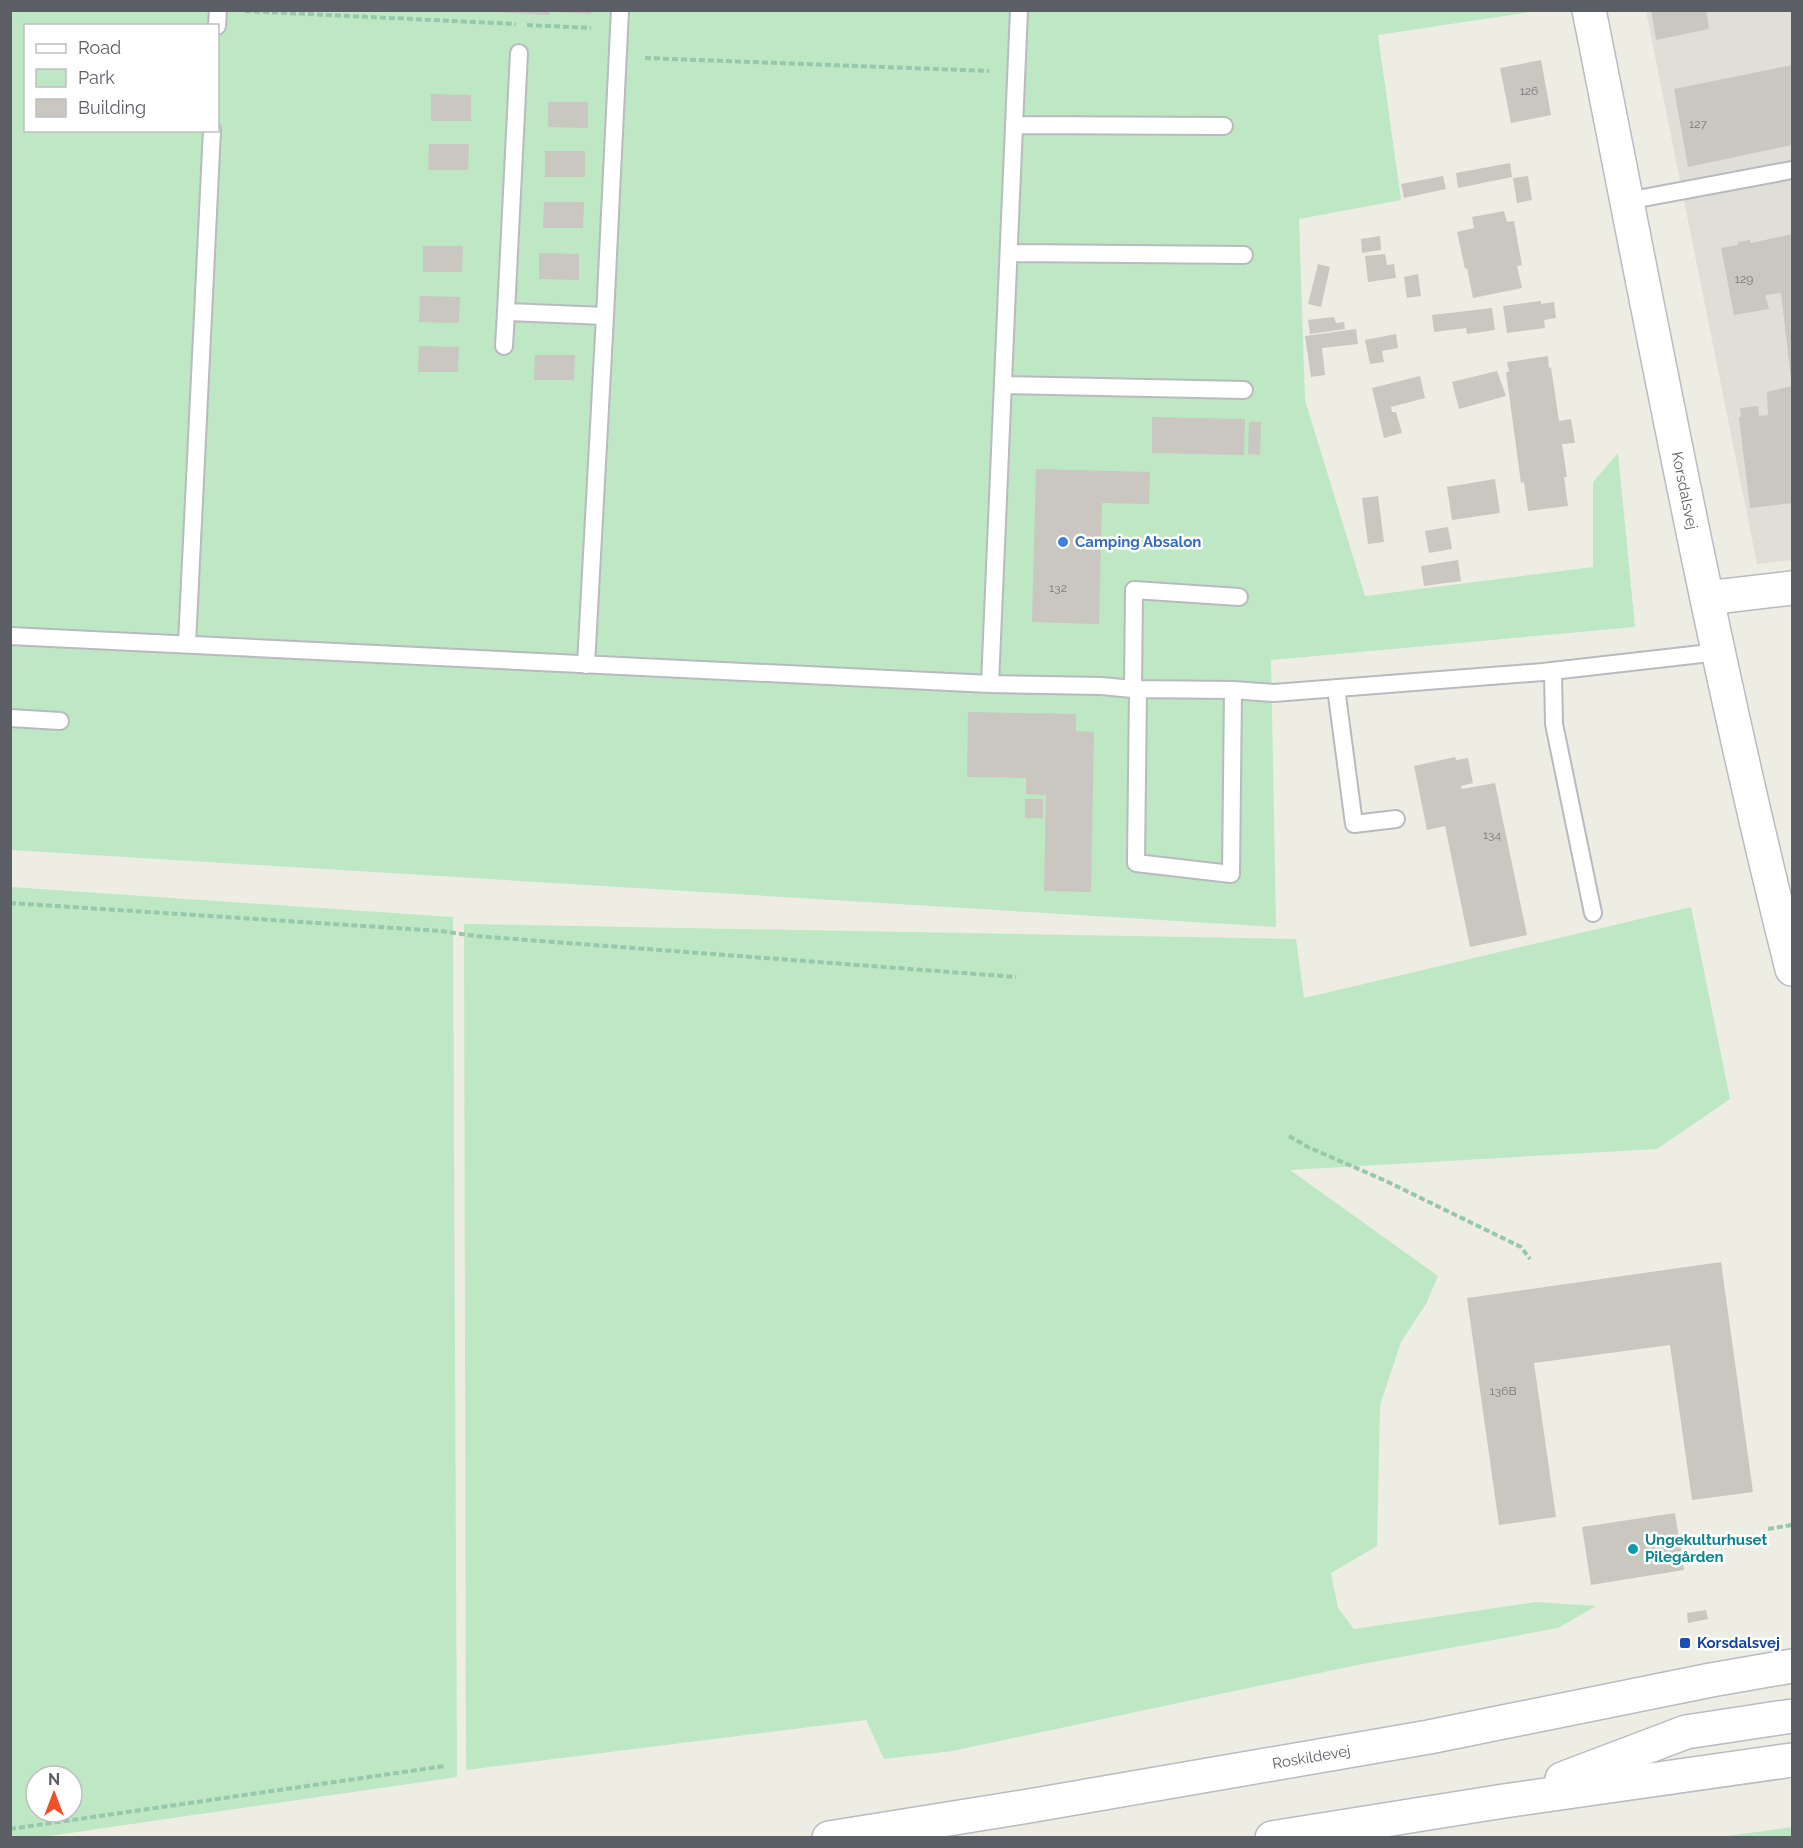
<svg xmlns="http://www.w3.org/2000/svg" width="1803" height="1848" font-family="Raleway,sans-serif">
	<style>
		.industrial { fill: #dfded7 }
		.green { fill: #bee7c3; fill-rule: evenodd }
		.building { fill: #c9c7c0 }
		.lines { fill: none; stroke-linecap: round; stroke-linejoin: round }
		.lane-casing { stroke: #b8bac0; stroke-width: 20 }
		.street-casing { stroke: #b8bac0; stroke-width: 36 }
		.secondary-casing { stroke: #b9bbc2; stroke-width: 36 }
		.path { stroke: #97c8ab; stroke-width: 4; stroke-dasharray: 6 3; stroke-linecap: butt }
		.lane { stroke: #fff; stroke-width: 16 }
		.street { stroke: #fff; stroke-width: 33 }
		.secondary { stroke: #fff; stroke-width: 33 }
		.shop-dot { fill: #3f7fe0; stroke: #fff; stroke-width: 2 }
		.culture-dot { fill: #0f9aa8; stroke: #fff; stroke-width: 2 }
		.transit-dot { fill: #1a4fb4; stroke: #fff; stroke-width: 2 }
		.labels { text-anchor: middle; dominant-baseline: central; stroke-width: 5; stroke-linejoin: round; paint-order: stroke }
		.number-label { font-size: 12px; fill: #76787b }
		.street-label { font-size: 15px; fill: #5b5e64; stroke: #fff }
		.shop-label { font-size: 15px; font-weight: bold; fill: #366cbe; stroke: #fff; text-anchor: start }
		.culture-label { font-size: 15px; font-weight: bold; fill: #0d838f; stroke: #fff; text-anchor: start }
		.transit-label { font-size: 15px; font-weight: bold; fill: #164399; stroke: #fff; text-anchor: start }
	</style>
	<rect width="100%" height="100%" fill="#eeede3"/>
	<path class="industrial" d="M1646 11H1792V560L1757 564Z"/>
	<path class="green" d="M10 11H1537L1378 35 1401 200 1299 219 1305 400 1365 596 1593 567V482L1618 453 1635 627 1271 660 1276 927 11 850ZM26 26H218V130H26Z
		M11 887 453 917 457 1777 42 1837H11ZM36 1776H72V1812H36Z
		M1691 907 1730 1099 1657 1149 1290 1170 1438 1276 1426 1304 1401 1342 1380 1405 1377 1546 1331 1573 1338 1608 1354 1629 1536 1602 1596 1606 1558 1628 1357 1665 952 1751 884 1759 866 1720 466 1770 464 924 1296 939 1304 998Z
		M1792 1827V1837H1720Z"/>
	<path class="building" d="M493 10H550V15L493 12Z
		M555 10H591V14L555 12Z
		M1651 10H1706L1709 29 1656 40Z
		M1541 60 1551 115 1511 123 1500 68Z
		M1792 65V145L1688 167 1674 89Z
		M431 94 471 95V121H431Z
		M548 102H588V128L548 127Z
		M429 144H469L468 170H428Z
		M545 151H585V177H545Z
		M1510 163 1512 177 1458 188 1456 173Z
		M1443 176 1446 189 1404 198 1401 184Z
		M1528 176 1532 200 1517 203 1513 178Z
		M544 202H584L583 228H543Z
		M1504 211 1507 222 1514 221 1522 265 1517 266 1522 288 1473 298 1467 268 1465 269 1457 232 1474 228 1472 217Z
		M1792 234V379H1791L1781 293 1765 295 1769 309 1734 315 1721 248 1738 245V242L1750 240 1751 243Z
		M1380 236 1381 250 1362 253 1361 239Z
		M423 246H463L462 272H423Z
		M539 253 579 254V280L539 279Z
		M1385 254 1387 265 1394 264 1396 278 1368 282 1365 256Z
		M1318 264 1330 267 1321 307 1308 304Z
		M1418 274 1421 296 1407 298 1404 277Z
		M420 296 460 297 459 323 419 322Z
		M1541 301V304L1554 302 1556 318 1544 320 1545 328 1507 333 1503 306Z
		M1492 308 1495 330 1467 334 1466 328 1434 332 1432 315Z
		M1334 317 1336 323 1344 322 1345 329 1310 334 1308 320Z
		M1356 329 1358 344 1322 348 1325 375 1311 377 1305 336Z
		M1396 334 1398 348 1382 351 1384 362 1370 364 1365 340Z
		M419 346 459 347 458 372H418Z
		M535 355H575L574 380H534Z
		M1548 356 1549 368 1551 367 1559 421 1571 419 1575 443 1562 444 1567 477H1564L1568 506 1528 511 1524 482 1521 483 1506 372H1509L1507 362Z
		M1497 371 1506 396 1459 409 1452 382Z
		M1420 376 1425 398 1391 407 1392 412H1396L1402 433 1384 438 1372 388Z
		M1792 386V503L1750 508 1739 417H1741L1740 408 1758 406 1759 416 1768 415 1767 392Z
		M1152 417 1245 419 1244 455 1152 453Z
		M1249 422H1261L1260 455 1248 454Z
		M1036 469 1150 472 1149 504 1102 503 1099 624 1032 622Z
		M1495 479 1500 513 1452 520 1447 487Z
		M1378 496 1384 542 1368 544 1362 498Z
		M1448 527 1452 549 1429 553 1425 531Z
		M1458 560 1461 581 1424 586 1421 566Z
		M968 712 1076 714V731L1094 732 1091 892 1044 891 1046 795 1026 794V778L967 777Z
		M1455 757 1456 760 1468 758 1473 783 1461 786 1462 789 1495 783 1527 935 1470 947 1445 826 1427 830 1414 766Z
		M1025 799H1043V818H1025Z
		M1721 1262 1753 1492 1692 1500 1670 1345 1534 1363 1556 1517 1499 1525 1467 1298Z
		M1675 1513 1684 1570 1591 1585 1582 1527Z
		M1706 1610 1708 1619 1688 1623 1687 1613Z"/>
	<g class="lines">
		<g class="lane-casing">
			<path id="lane" d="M217 26 218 10
				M519 53 506 312 605 316
				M1015 125 1224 126
				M1627 201 1792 170
				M1009 253 1244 255
				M504 346 506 312
				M1004 385 1244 390
				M10 636 990 684 1101 686 1133 689 1233 690 1274 693 1543 672 1719 652
				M187 644 212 130
				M586 665 605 316 620 10
				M1553 671 1554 724 1593 913
				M990 684 1019 10
				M1336 688 1354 824 1396 819
				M1133 689 1134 590 1239 597
				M1138 689 1136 863 1231 874 1233 690
				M10 718 60 721"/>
		</g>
		<g class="street-casing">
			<path id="street" d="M1707 598 1792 588"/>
		</g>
		<g class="secondary-casing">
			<g id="secondary">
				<path id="s1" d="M1589 10C1653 330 1712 652 1792 969"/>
				<path d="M1562 1779 1686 1732 1792 1716"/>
				<path id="s2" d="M829 1838 1023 1807 1429 1737 1711 1680 1792 1666"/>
				<path d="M1272 1838 1504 1801 1792 1760"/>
			</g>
		</g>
		<path class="path" d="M245 11 516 24
			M527 25 591 28
			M645 58 989 71
			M10 903 441 931 475 936 1016 977
			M1289 1136 1308 1147 1386 1181 1521 1247 1530 1259
			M1768 1529 1792 1525
			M10 1829 445 1766"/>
		<use href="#lane" class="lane"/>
		<use href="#street" class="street"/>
		<use href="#secondary" class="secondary"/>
	</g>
	<circle class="shop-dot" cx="1063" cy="542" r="6"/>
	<circle class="culture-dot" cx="1633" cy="1549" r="6"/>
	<rect class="transit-dot" x="1679" y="1637" width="12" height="12" rx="3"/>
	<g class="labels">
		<g class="number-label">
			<text x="1529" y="91">126</text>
			<text x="1698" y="124">127</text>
			<text x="1744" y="279">129</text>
			<text x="1058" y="588">132</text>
			<text x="1492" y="835">134</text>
			<text x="1503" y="1391">136B</text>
		</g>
		<g class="street-label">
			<text stroke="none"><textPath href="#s1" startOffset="490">Korsdalsvej</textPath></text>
			<text stroke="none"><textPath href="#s2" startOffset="489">Roskildevej</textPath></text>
		</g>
		<g class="shop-label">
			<text x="1075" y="542">Camping Absalon</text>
		</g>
		<g class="culture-label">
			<text x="1645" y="1540">Ungekulturhuset<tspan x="1645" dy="17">Pilegården</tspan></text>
		</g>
		<g class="transit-label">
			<text x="1697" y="1643">Korsdalsvej</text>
		</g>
	</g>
	<rect width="1803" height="1848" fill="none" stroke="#5b5e64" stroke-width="24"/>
	<rect x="24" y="24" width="195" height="108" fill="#ffffff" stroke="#bdbfc1" stroke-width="1.5"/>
	<rect x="36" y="44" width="30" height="9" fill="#ffffff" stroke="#bdbfc1" stroke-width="1.5"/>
	<text x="78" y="54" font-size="18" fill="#5b5e64">Road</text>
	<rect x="36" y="69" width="30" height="18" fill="#bee7c3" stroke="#bdbfc1" stroke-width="1.5"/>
	<text x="78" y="84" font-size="18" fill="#5b5e64">Park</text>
	<rect x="36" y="99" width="30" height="18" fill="#c9c7c0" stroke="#bdbfc1" stroke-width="1.5"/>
	<text x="78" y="114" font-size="18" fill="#5b5e64">Building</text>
	<g transform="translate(54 1794)"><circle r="28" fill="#ffffff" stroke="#bdbfc1" stroke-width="1.5"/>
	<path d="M0-4.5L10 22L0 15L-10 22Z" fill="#ef4f29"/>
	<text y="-9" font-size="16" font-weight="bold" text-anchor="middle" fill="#5b5e64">N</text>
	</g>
</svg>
